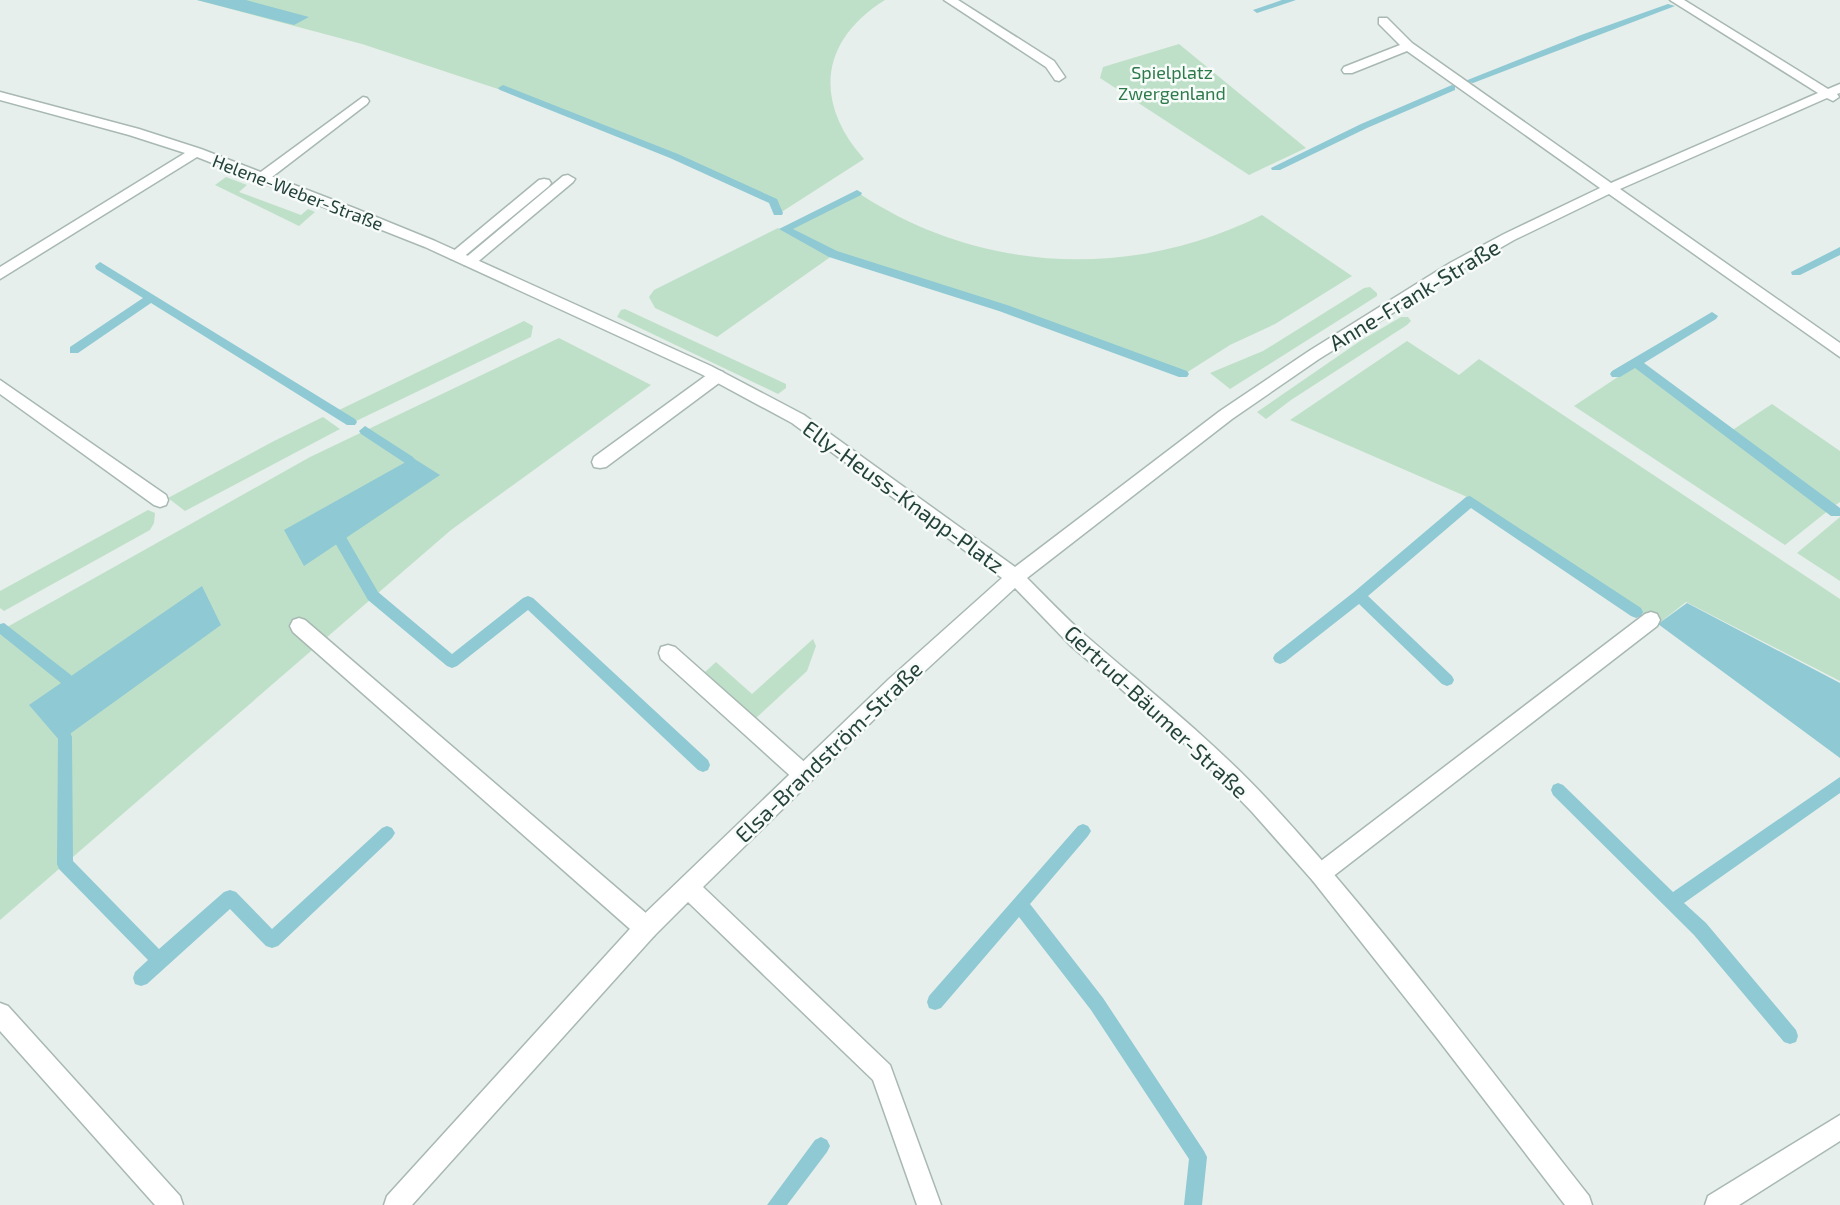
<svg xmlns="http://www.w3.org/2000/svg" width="1840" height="1205" font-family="'Exo 2',sans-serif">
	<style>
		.green { fill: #bfe0c8 }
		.water { fill: #8ec9d4 }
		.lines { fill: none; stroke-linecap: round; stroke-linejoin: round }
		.stream { fill: #8ec9d4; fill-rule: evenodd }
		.service-casing { stroke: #a8b8b2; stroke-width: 3 }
		.minor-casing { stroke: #a8b8b2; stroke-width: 3 }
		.service { fill: #fff; fill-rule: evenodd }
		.minor { fill: #fff; fill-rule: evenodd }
		.labels { text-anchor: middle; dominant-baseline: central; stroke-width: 5; stroke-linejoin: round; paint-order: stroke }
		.far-park-label { font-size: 18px; fill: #2d7a4b; stroke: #f7fbf9 }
		.far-street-label { font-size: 18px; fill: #24423a; stroke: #f7fbf9 }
		.street-label { font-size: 22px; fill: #24423a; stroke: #f7fbf9 }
	</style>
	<rect width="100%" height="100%" fill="#e6efeb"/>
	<path class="green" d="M197 0H885C819 41 814 103 864 159L780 213 777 201 691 161 505 87 501 90 362 44Z
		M1179 44 1306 148 1249 175 1100 78 1103 67Z
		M226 177 247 185 239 192 301 215 308 209 315 212 299 226 215 185Z
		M860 194C982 274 1133 280 1262 215L1352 276 1275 324 1230 345 1186 373 975 297 836 253 717 337 655 308 649 297 654 290 778 228 784 231Z
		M1370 287 1377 293V296L1230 389 1210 373 1263 351 1364 288Z
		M625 309 786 384V388L778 394 617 317 621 310Z
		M1401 317H1408L1411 321 1407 325 1291 400 1266 419 1257 412 1360 341Z
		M524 321 533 326 531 337 354 422 337 411Z
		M559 338 651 385 451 530 0 920V631L310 457Z
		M1407 341 1459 375 1479 359 1840 599V681L1686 602 1658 624 1465 496 1290 420Z
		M1636 365 1829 510 1785 545 1574 406Z
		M1772 404 1840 451V502L1834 506 1731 431Z
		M323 417 340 429 185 511 168 498 274 441Z
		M148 510 155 513 154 523 150 530 4 611 0 608V591Z
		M1840 517V581L1797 553Z
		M813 639 816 646 807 671 756 718 705 672 716 662 752 694Z"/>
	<path class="water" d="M197 0H246L309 17 294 25Z
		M413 458 440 475 304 566 284 530Z
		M202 586 221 625 60 741 29 705Z
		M1687 603 1840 683V758L1658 624Z"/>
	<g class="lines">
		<path class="stream" d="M1282 0H1296L1257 13 1253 10Z
			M1668 4 1675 6 1473 83 1465 81 1581 35Z
			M503 85 678 154 777 199 783 213 782 215H774L769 203 670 158 500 90 498 88Z
			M1452 85 1455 86V90L1367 128 1280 170H1272L1271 168 1361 124Z
			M857 190 862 193 861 195 793 229 837 251 1007 305 1187 371 1189 374 1187 377H1179L999 311 829 257 779 229Z
			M1840 247V255L1800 275H1792L1791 272Z
			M100 262 355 419 357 422 355 425H347L151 303 78 353H70V347L143 298 96 269 95 266Z
			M1712 312 1718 316 1716 319 1644 363 1840 508V516H1831L1635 368 1620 377H1612L1610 374 1612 371Z
			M365 426 413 457 415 460 413 463H405L361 434 359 431Z
			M1470 496 1641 608 1643 612 1641 616 1636 618 1631 616 1471 508 1368 596 1452 676 1454 680 1452 684 1447 686 1442 684 1359 604 1285 662 1280 664 1275 662 1273 658 1275 654 1354 592 1466 497Z
			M341 536 346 537 378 592 452 654 523 598 528 596 533 598 708 760 710 765 708 770 703 772 698 770 528 610 457 666 452 668 447 666 368 600 334 541 336 537Z
			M4 623 71 675 73 679 71 683 66 685 61 683 0 634V624Z
			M65 730 70 732 72 737 73 861 159 949 224 892 230 890 236 892 272 929 382 828 387 826 392 828 395 833 392 838 278 946 272 948 266 946 230 909 147 984 141 986 135 984 133 978 135 972 148 960 59 869 57 864 58 737 60 732Z
			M1840 777V793L1684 903 1706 923 1796 1030 1798 1036 1796 1042 1790 1044 1784 1042 1694 935 1553 795 1551 790 1553 785 1558 783 1563 785 1673 892Z
			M1083 824 1088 826 1091 831 1088 836 1030 904 1103 998 1204 1151 1207 1157 1202 1205H1184L1189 1159 1091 1010 1019 917 941 1008 935 1010 929 1008 927 1002 929 996 1078 826Z
			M821 1137 827 1140 830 1146 827 1152 787 1205H767L815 1140Z"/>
		<g class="service-casing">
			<path id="service" d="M363 97 367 98 369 101 367 104 268 180H258L256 177 258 174Z
				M568 175 575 179 573 182 474 265H464L462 262 464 259 563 176Z
				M544 179 549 180 551 183 549 186 461 259H451L449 256 451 253 539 180Z
				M717 370 723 372 725 376 723 380 606 467 600 468 594 467 592 462 594 457 711 372Z
				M1651 612 1657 614 1660 620 1657 626 1327 881 1320 884 1313 881 1310 874 1313 867 1645 614Z
				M299 618 305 620 654 920 657 928 654 936 646 939 638 936 293 632 290 626 293 620Z
				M668 645 675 647 810 767 813 774 810 781 803 783 796 781 661 659 659 653 661 647Z
				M0 1003 8 1006 180 1196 183 1205H155L0 1031Z
				M1840 1115V1141L1739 1205H1705L1708 1196Z"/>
		</g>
		<g class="minor-casing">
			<path id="minor" d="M944 0H958L1054 61 1065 77 1059 81 1055 80 1046 67Z
				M1670 0H1684L1828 89 1840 84V93L1837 94 1839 97 1833 101 1827 98 1620 189 1840 343V357L1609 194 1514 240 1460 271 1319 359 1232 419 1027 578C1046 597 1065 617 1085 635 1147 689 1211 739 1267 799 1382 923 1484 1063 1589 1196L1592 1205H1565L1437 1038 1313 881 1252 812 1192 750 1070 645 1015 588 903 691 703 887 890 1065 941 1205H917L873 1080 688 902 654 936 412 1205H384L387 1196 638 920 889 679 1002 578 792 423 701 374 425 247 197 157 0 279V267L185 153 129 135 0 100V92L139 129 201 149 354 208 435 241 711 366 804 415 1015 567 1220 411 1309 351 1450 263 1504 234 1600 188 1407 51 1352 73H1344L1342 70 1344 67 1400 45 1379 24V18H1387L1412 43 1611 183 1818 93Z
				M0 380 166 495 168 500 166 505 160 507 154 505 0 394Z"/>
		</g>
		<use href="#service" class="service"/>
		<use href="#minor" class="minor"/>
	</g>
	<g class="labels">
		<g class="far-park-label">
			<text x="1172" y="72">Spielplatz<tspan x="1172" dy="21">Zwergenland</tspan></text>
		</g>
		<g class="far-street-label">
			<text transform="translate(298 192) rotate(21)">Helene-Weber-Straße</text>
		</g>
		<g class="street-label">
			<text transform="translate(1414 294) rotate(-31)">Anne-Frank-Straße</text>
			<text transform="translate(904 496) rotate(36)">Elly-Heuss-Knapp-Platz</text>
			<text transform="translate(1157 711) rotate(43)">Gertrud-Bäumer-Straße</text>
			<text transform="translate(828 751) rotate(-44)">Elsa-Brandström-Straße</text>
		</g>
	</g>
</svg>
